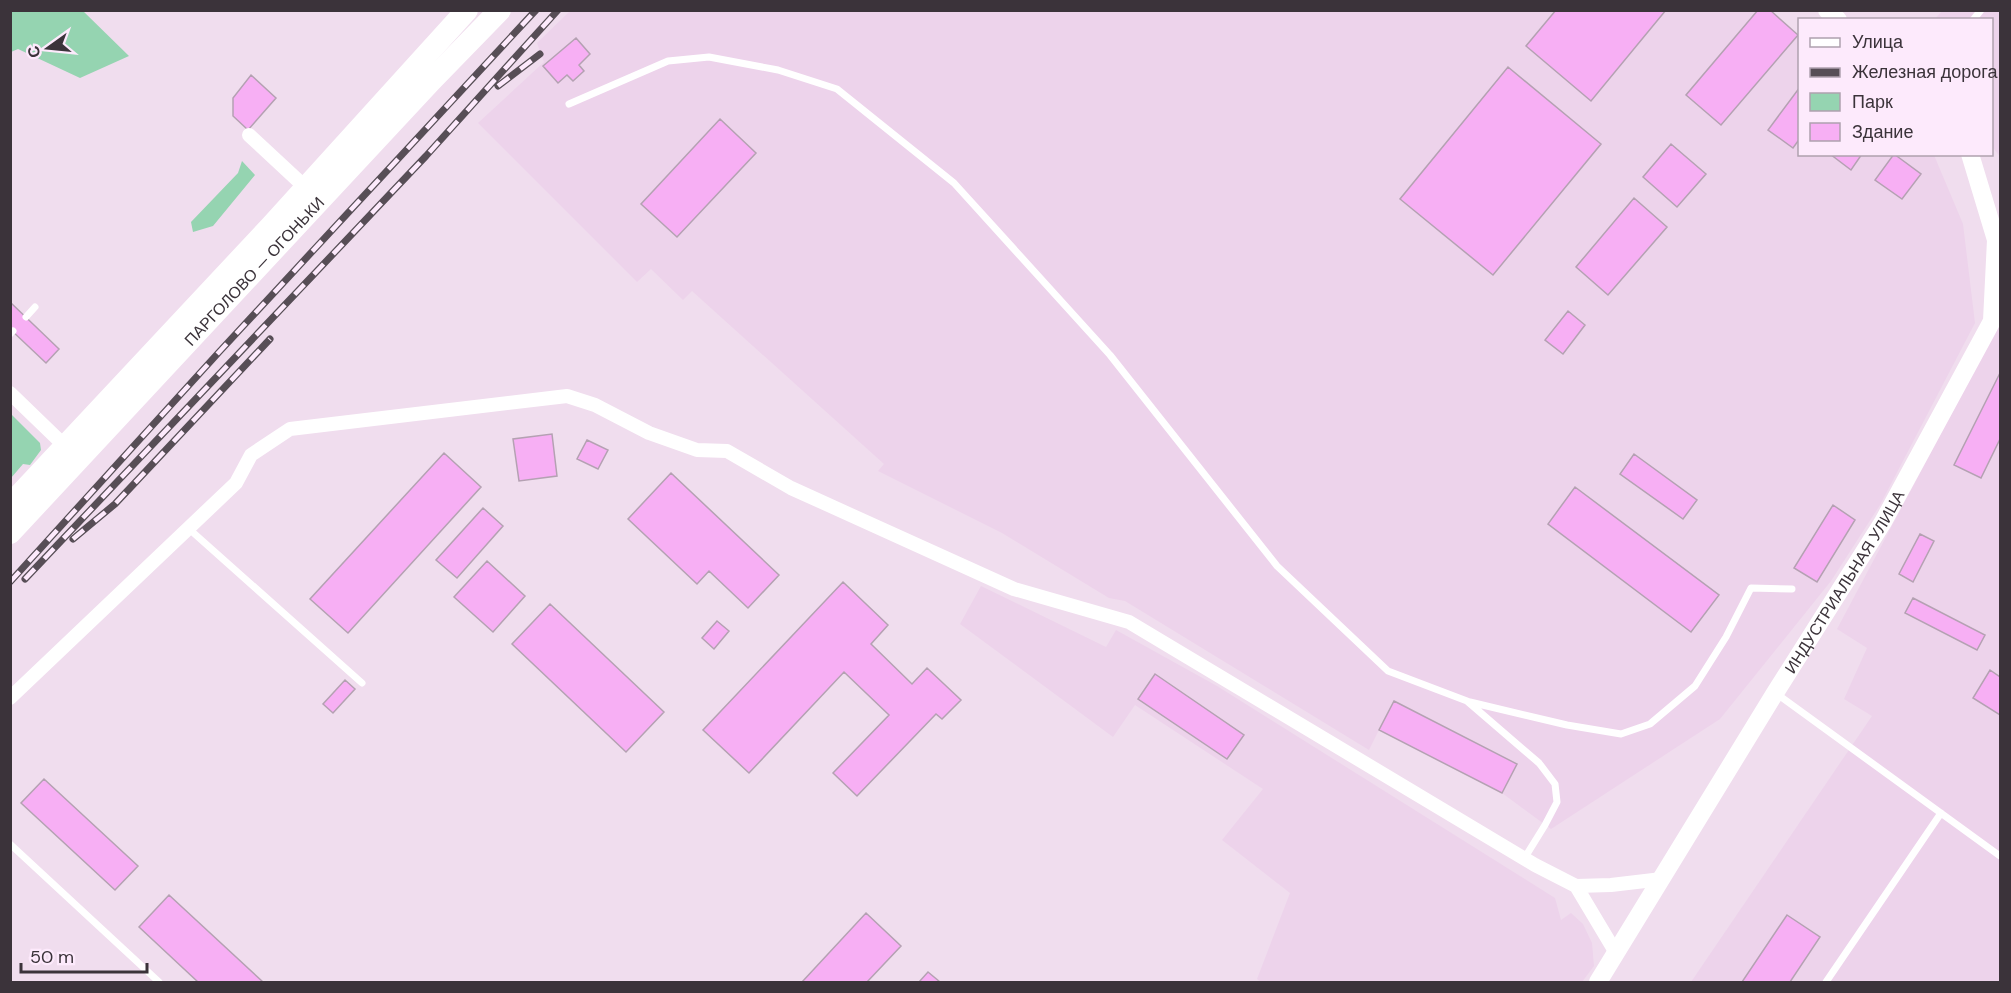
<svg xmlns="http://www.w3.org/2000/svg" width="2011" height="993" font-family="'DM Sans',sans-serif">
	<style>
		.built { fill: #edd3eb }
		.green { fill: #95d4b1 }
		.building { fill: #f7aff4; stroke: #b4a1b2; stroke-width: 1.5 }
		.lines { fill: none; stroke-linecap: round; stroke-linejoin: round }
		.service { stroke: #fff; stroke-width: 7 }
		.minor { stroke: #fff; stroke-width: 14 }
		.tertiary { stroke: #fff; stroke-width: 18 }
		.primary { stroke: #fff; stroke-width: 22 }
		.rail-casing { stroke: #574e56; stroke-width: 7 }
		.rail { stroke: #fdeafc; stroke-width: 4.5; stroke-dasharray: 14; stroke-linecap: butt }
		.labels { text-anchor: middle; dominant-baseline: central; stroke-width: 5; stroke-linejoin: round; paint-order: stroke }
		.street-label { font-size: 16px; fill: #3b333a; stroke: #fdeafc }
	</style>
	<rect width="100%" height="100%" fill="#f0ddee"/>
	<path class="built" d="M570 11H1770L1799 36 1800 154 1934 155 1963 224 1975 323 1880 505 1831 581 1720 719 1551 829 1502 793 1379 730 1369 750 1125 601 1109 598 1002 533 878 471 884 464 692 291 683 300 651 269 637 282 478 123 544 62 537 43Z
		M1942 11H2000V157L1992 146V20H1934Z
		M2000 323V982H1691L1872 716 1844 699 1867 648 1837 629Z
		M981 586 1106 647 1116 630 1217 686 1555 898 1561 920 1571 913 1583 924 1592 943 1594 966 1582 982H1261L1257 979 1290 893 1222 840 1263 789 1135 705 1113 737 960 624Z"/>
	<path class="green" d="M83 11 129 56 80 78 18 49 11 52V11Z
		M242 161 255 175 213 226 193 232 191 222 238 173Z
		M11 414 40 443 41 450 30 465 23 464 11 478Z"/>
	<path class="building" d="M1556 10H1666L1591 101 1526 46Z
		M1758 10H1770L1798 35 1721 125 1686 95Z
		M576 38 590 54 579 65 584 71 573 81 567 75 558 83 543 66Z
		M1508 67 1601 144 1493 275 1400 199Z
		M251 75 276 98 248 130 233 116V98Z
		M1800 87V142L1798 141 1793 148 1768 130Z
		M720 119 756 153 677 237 641 204Z
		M1671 144 1706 174 1677 207 1643 177Z
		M1830 154H1862L1851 170Z
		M1894 154 1921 174 1902 199 1875 180Z
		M1634 198 1667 227 1608 295 1576 267Z
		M10 302 59 349 46 363 10 329Z
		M1568 311 1585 325 1563 354 1545 340Z
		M2000 373V439L1981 478 1954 465Z
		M552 434 557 476 519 481 513 439Z
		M587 440 608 450 598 469 577 459Z
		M444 453 481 487 348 633 310 599Z
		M1634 454 1697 500 1683 519 1620 474Z
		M671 473 779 575 748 608 709 571 697 584 628 519Z
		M1575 487 1719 595 1691 632 1548 524Z
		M1833 505 1855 520 1817 582 1794 568Z
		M483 508 503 526 457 578 436 560Z
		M1920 534 1934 541 1913 582 1899 574Z
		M487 561 525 596 493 632 454 597Z
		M843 582 888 625 871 644 912 684 927 668 961 700 942 719 936 714 857 796 833 773 889 715 844 672 749 773 703 730Z
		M1913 598 1985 635 1977 650 1905 613Z
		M550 604 664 712 626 752 512 644Z
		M717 621 729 631 714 649 702 638Z
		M1990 670 2000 677V715L1973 698Z
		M1155 674 1244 735 1227 759 1138 699Z
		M345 680 355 689 333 713 323 704Z
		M1394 701 1517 764 1502 793 1379 730Z
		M44 779 138 866 115 890 21 803Z
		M169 895 263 982H198L139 927Z
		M866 913 901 946 867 982H802Z
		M1787 915 1820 937 1790 982H1742Z
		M928 972 940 982H919Z"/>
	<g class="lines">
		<path class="service" d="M1973 20 1981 10
			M569 104 668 61 709 57 778 70 837 89 954 183 1110 355 1277 566 1388 671 1467 701 1539 763 1555 784 1557 802 1545 825 1524 859
			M26 317 35 307
			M10 334 13 331
			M188 528 362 683
			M1777 694 2000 856
			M1470 702 1567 725 1621 734 1650 724 1695 686 1726 637 1751 588 1792 589
			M10 844 159 982
			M1826 982 1941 813"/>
		<path class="minor" d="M249 135 305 187
			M10 393 69 450
			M10 698 236 483 251 455 290 429 567 396 595 405 649 433 697 450 727 451 791 488 1014 589 1129 622 1535 865 1576 886 1616 953
			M1576 886 1611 885 1662 879"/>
		<g class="tertiary">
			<path d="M1827 10 1838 20"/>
			<path id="s1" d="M1598 982 1775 693 1883 522 1992 321 1996 240 1970 154"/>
		</g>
		<g class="primary">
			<path d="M10 505 271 226 467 10"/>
			<path id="s2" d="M10 533 431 81 500 10"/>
		</g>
		<g class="rail-casing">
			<path id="rail" d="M498 86 540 54
				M73 539 115 504 270 339
				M25 579 426 156 558 10
				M10 582 220 351 536 10"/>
		</g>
		<use href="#rail" class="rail"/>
	</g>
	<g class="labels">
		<g class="street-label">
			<text stroke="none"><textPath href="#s2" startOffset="358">ПАРГОЛОВО — ОГОНЬКИ</textPath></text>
			<text stroke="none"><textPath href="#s1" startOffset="470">ИНДУСТРИАЛЬНАЯ УЛИЦА</textPath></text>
		</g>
	</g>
	<rect width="2011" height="993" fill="none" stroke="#3b333a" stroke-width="24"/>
	<rect x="1798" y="18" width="195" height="138" fill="#fdeafc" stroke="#afa1ae" stroke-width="1.5"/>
	<rect x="1810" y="38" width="30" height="9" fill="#ffffff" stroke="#afa1ae" stroke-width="1.5"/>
	<text x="1852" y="48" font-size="18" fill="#3b333a">Улица</text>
	<rect x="1810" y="68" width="30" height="9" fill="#574e56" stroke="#afa1ae" stroke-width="1.5"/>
	<text x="1852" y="78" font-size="18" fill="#3b333a">Железная дорога</text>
	<rect x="1810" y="93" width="30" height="18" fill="#95d4b1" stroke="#afa1ae" stroke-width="1.5"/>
	<text x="1852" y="108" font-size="18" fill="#3b333a">Парк</text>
	<rect x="1810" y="123" width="30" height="18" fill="#f7aff4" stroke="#afa1ae" stroke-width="1.5"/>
	<text x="1852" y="138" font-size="18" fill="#3b333a">Здание</text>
	<g transform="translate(48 48) rotate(255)" stroke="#fdeafc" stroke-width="4.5" paint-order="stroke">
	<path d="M0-4.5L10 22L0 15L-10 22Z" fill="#3b333a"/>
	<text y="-9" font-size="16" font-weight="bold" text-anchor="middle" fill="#3b333a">С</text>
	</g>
	<path d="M21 963v9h126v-9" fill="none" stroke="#3b333a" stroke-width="3"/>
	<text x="30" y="963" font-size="18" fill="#3b333a" stroke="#fdeafc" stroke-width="4.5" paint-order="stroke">50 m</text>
</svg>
